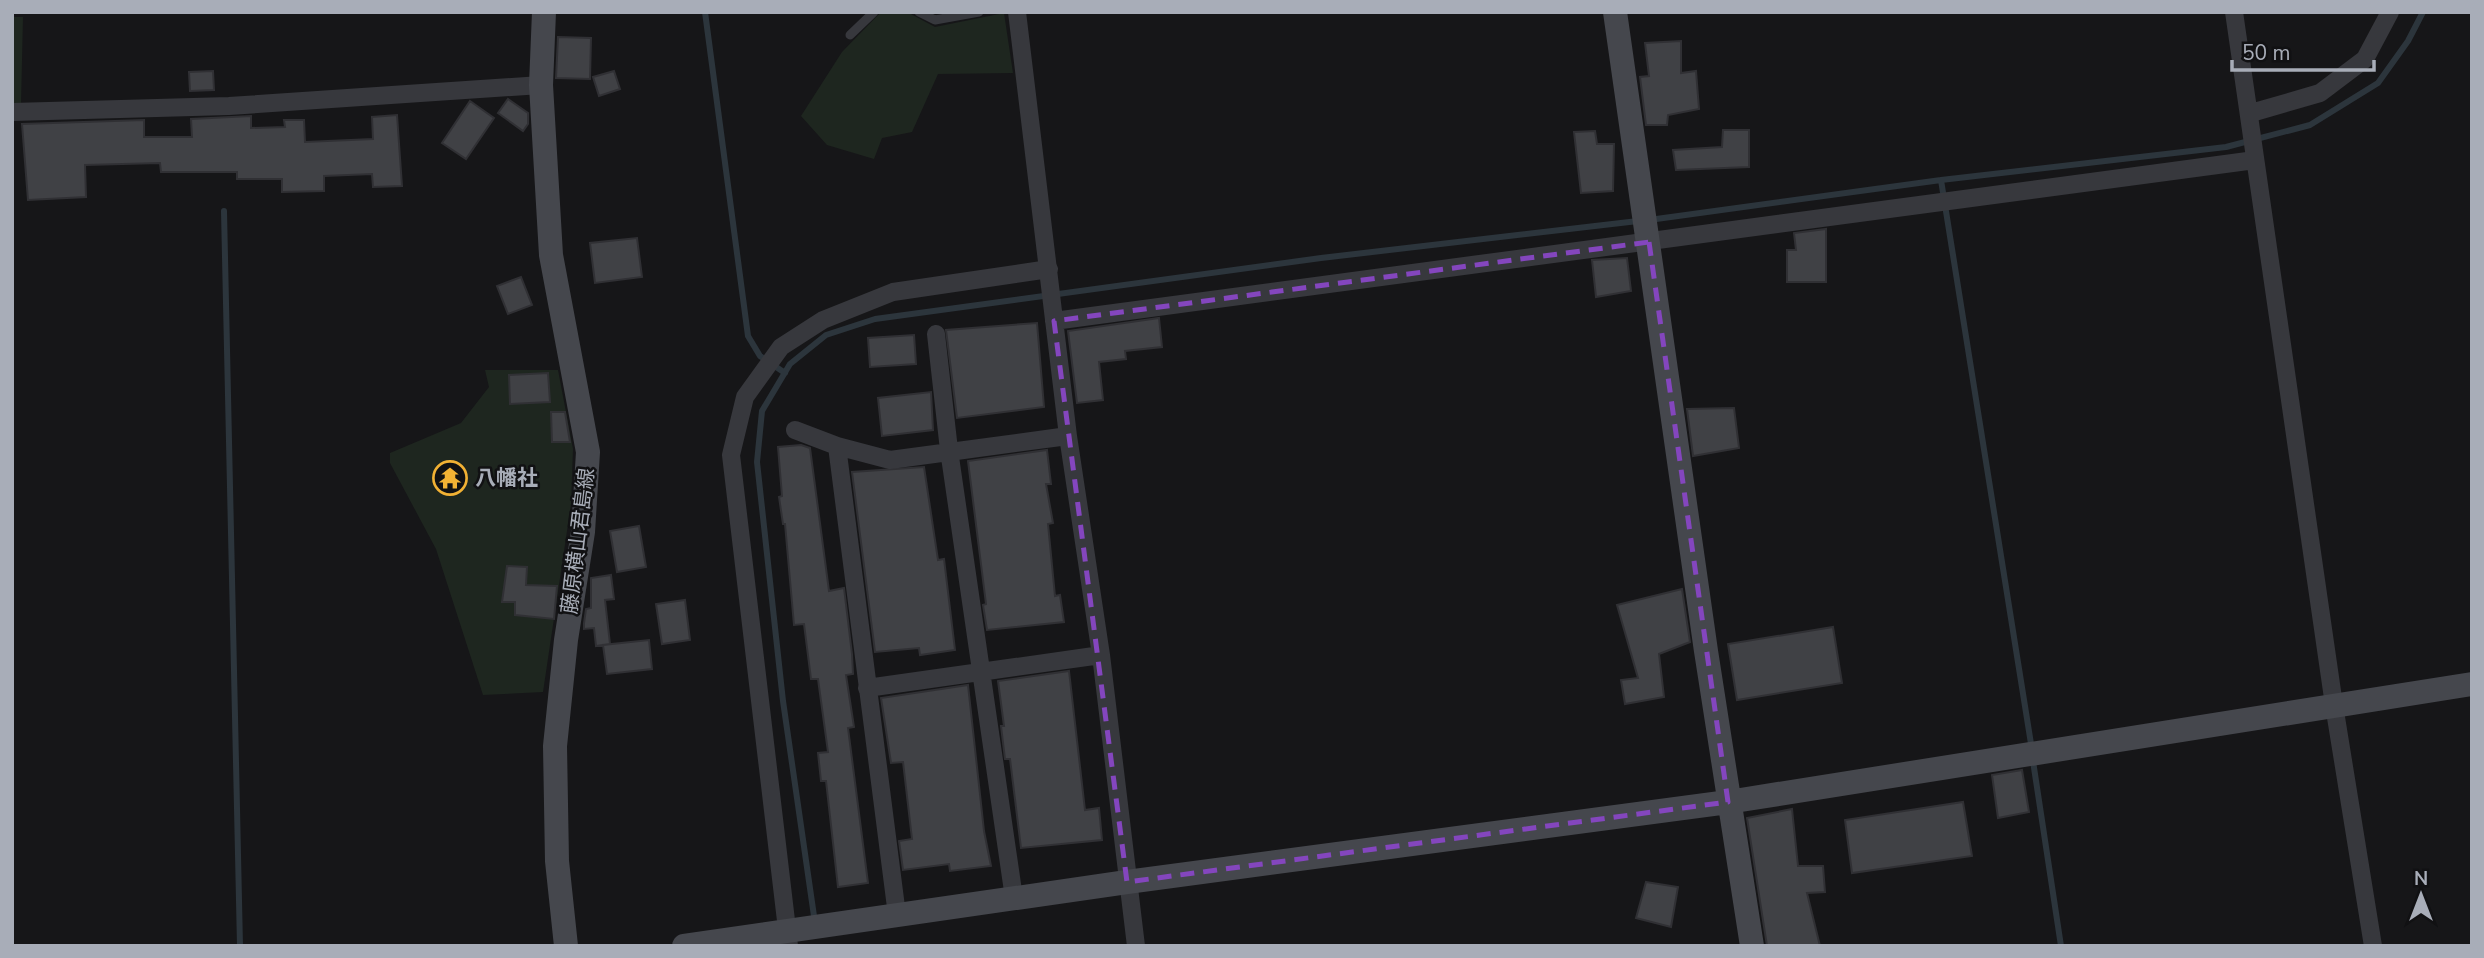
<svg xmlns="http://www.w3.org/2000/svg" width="2484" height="958" font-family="'Nunito Sans','Noto Sans JP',sans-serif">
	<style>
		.green { fill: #1e261f }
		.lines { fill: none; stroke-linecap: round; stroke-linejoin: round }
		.stream { stroke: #2c353c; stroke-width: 6 }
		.building { fill: #404145; stroke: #303034; stroke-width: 2 }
		.lane { stroke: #37383d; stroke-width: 9 }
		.street { stroke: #37383d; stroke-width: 18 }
		.secondary { stroke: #45474d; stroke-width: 24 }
		.marked { fill: none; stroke: #8446be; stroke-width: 5; stroke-dasharray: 14 9; stroke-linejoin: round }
		.labels { text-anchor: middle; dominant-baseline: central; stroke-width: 5; stroke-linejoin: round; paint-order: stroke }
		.poi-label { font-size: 21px; font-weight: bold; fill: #a8adb8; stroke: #111113; text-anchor: start }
		.street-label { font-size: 21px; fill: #a8adb8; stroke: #111113 }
	</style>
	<rect width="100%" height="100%" fill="#161618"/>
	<path class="green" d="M881 12H907L935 27 1004 13 1013 73 938 74 912 132 882 138 874 159 827 145 801 116 842 52Z
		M12 17H23L21 104H12Z
		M485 370H558L573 449 571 504 543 692 483 695 436 549 390 463V453L461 423 489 387Z"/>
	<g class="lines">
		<path class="stream" d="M705 12 748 336 760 356 785 373
			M224 211 240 946
			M1649 220 1941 180
			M2032 750 1941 180 2226 147 2310 125 2378 83 2408 41 2423 12
			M2033 761 2061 946
			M815 923 783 701 757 462 762 411 790 364 826 335 875 319 1321 258 1638 221"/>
	</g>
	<path class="building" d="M558 37 591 38 590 79 556 78Z
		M1681 41V73L1696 71 1699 109 1668 115 1667 125H1646L1640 77 1649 76 1645 43Z
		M213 71 214 90 190 91 189 72Z
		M614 71 620 89 599 96 593 77Z
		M508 99 528 113V124L523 131 498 113Z
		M470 101 494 118 466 159 442 143Z
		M397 115 402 186 373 187 372 174 324 176V191L282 192V179H237V172H161L160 163 85 165 86 197 28 200 22 124 144 120V137H192L191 119 251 116V128L285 127 284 120H304L305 142 373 139 372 117Z
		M1723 130H1749V167L1676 170 1673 150 1722 147Z
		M1595 131 1597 144H1614L1613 191 1581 193 1574 132Z
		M1826 229V282H1787V250H1796L1794 233Z
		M637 238 642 277 595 283 590 243Z
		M1627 258 1631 291 1596 297 1592 260Z
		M521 277 532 305 508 314 497 286Z
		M1159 318 1162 347 1125 351 1126 359 1099 362 1103 400 1077 403 1068 331Z
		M1037 323 1044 407 957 418 946 330Z
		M914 335 916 364 870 367 868 338Z
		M548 373 550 402 510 404 509 375Z
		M931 392 933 430 882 436 878 398Z
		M1734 408 1739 448 1693 456 1687 409Z
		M551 412H565L570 442H552Z
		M801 445 810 448 829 591 844 588 852 654 853 674 846 675 854 727 848 728 868 883 838 887 826 781H821L818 753 828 752 818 679H811L804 624 794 625 785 524H783L779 497 782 496 778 447Z
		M1047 450 1051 484H1046L1053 523 1048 524 1055 596 1060 595 1064 622 987 630 983 605 986 604 968 461Z
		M924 467 938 560 944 559 955 650 920 655 919 648 875 652 852 472Z
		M639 526 646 567 617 572 610 531Z
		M507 566 527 567 526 585 557 586 554 619 515 615V602H502Z
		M611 575 614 599 605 600 610 644 596 646 594 628 584 629V623L586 609 591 608V578Z
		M1682 589 1690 642 1659 654 1664 697 1625 704 1621 680 1638 678 1617 605Z
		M685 600 690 640 662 644 656 604Z
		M1833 627 1842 683 1737 700 1728 644Z
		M649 640 652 669 607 674 603 645Z
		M1069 671 1085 810 1099 808 1102 840 1021 848 1010 759H1005L1001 726H1004L998 681Z
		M968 685 984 831 991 866 950 871 949 864 903 870 899 841 912 839 903 762 891 763 881 698Z
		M2022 770 2029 812 1998 818 1992 775Z
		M1963 802 1972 856 1852 873 1845 820Z
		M1792 809 1798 866H1823L1825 892 1807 893 1820 946H1767L1747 818Z
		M1646 882 1678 887 1671 927 1636 918Z"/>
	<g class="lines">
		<path class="lane" d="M919 12 935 20 979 12
			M850 35 874 12"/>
		<path class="street" d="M1017 12 1068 436 1101 655 1136 946
			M2234 12 2334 705 2373 946
			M12 112 229 106 541 85
			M2251 113 2320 93 2365 59 2390 12
			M1054 321 2255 160
			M936 334 949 450 1014 898
			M795 430 837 446
			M867 688 1101 655
			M897 915 837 446 890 460 1068 436
			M789 946 731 455 745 397 781 347 823 320 893 292 1049 269"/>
		<path class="secondary" d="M544 12 541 85 551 255 588 452 583 532 566 640 555 746 557 861 566 946
			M1615 12 1706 651 1752 946
			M684 946 1127 882 1728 802 2472 684"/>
	</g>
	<path class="marked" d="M1649 242 1728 802 1127 882 1054 321Z"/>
	<defs>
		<g id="temple-ring" transform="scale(1.75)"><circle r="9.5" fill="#111113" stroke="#f2b134" stroke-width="1.5"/><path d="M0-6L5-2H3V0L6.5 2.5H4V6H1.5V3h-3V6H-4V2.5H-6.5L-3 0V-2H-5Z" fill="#f2b134"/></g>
	</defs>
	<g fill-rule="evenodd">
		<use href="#temple-ring" x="450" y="478"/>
	</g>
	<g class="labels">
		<g class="poi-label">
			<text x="475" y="478">八幡社</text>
		</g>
		<g class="street-label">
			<text transform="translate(578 541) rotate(-83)">藤原横山君島線</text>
		</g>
	</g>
	<rect width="2484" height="958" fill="none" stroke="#a8adb8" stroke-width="28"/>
	<g transform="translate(2421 895)" stroke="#111113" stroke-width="5" paint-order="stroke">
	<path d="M0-5L12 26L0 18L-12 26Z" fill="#a8adb8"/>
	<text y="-10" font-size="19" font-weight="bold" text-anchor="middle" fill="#a8adb8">N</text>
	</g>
	<path d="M2232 60v10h142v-10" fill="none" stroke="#a8adb8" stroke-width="3.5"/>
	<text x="2242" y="60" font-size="21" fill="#a8adb8" stroke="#111113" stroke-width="5" paint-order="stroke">50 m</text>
</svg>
